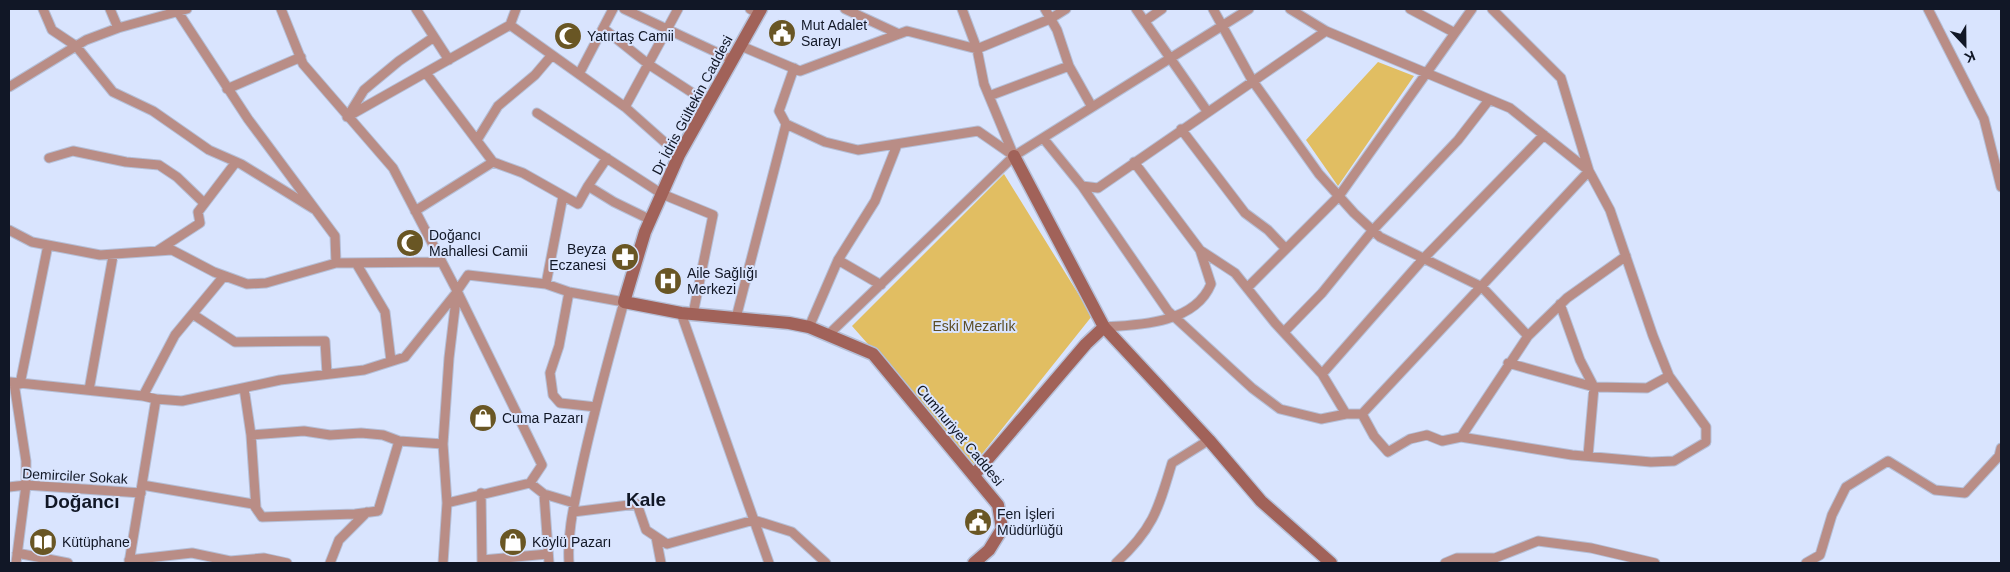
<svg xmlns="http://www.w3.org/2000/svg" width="2010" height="572" font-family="Arial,sans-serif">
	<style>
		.green { fill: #e1be62 }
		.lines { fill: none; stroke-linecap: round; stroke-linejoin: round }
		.street-casing { stroke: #b5bfd7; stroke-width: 11 }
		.secondary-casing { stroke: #b5bfd7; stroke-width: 15 }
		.street { stroke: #b98d86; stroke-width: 9 }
		.secondary { stroke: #a16259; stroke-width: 12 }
		.labels { text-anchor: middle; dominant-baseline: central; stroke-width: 4; stroke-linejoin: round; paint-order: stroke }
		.poi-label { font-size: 14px; fill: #111726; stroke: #d9e4fe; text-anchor: start }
		.street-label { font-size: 14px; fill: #111726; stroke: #d9e4fe }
		.park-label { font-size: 14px; fill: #5c4d25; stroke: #d9e4fe }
		.district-label { font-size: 19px; font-weight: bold; fill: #111726; stroke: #d9e4fe }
	</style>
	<rect width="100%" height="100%" fill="#d9e4fe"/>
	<path class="green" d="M1378 62 1414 76 1338 186 1306 140Z
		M1004 174 1092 316 974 464 852 326Z"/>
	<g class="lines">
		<g class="street-casing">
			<path id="street" d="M43 9 52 30 76 46 113 92 153 111 209 150 241 164 314 209
				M110 9 118 28
				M176 9 248 119 335 236 336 263
				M281 9 303 64 393 168 457 291 542 465 530 483
				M416 9 449 60
				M624 9 733 60
				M750 9 759 14
				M845 9 899 34
				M1045 9 1057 30 1069 66 1092 107
				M1136 9 1207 111
				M1213 9 1252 80 1319 174 1354 213 1380 237 1482 287 1528 336
				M1290 9 1326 31 1510 108 1589 171
				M1410 9 1455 33
				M1928 9 1984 119 2001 187
				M1145 21 1162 9
				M510 25 625 107 679 155
				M603 28 648 64 708 103
				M741 46 800 71 907 31 977 49 1050 19 1066 9
				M426 73 493 162
				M579 74 613 9
				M9 87 86 40 118 28 187 9
				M227 89 301 57
				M989 96 1069 66
				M625 107 678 9
				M537 113 662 194 713 215 693 314
				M348 116 364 90 399 61 434 37
				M347 117 510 25 516 9
				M786 124 779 111 794 68
				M1181 129 1245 213 1268 230 1286 249
				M1043 138 1082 186 1098 188 1326 31
				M477 140 498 106 535 75 552 55
				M49 158 73 151 126 162 159 165 177 177 204 203
				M1134 162 1200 250 1235 273 1275 323 1322 374 1346 414
				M588 186 607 158
				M1082 186 1168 311 1252 388 1280 409 1321 419 1346 414H1362L1589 171
				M415 211 493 162 523 173 578 204 588 186 614 202 651 220
				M9 230 32 242 100 255 172 250 214 272 247 284 266 283 336 263 442 262
				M157 251 200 223 198 212 236 162
				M838 260 881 285
				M356 263 385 312 391 361
				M546 284 563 196
				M1247 288 1339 196 1472 9
				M569 292 559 346 550 373 553 395 560 403 596 407
				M1560 304 1580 360 1594 387 1647 388 1669 376
				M681 313 769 563
				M194 315 235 342 325 341 327 374
				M736 318 786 124 825 142 858 150 978 131 1014 156 1249 9
				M809 327 838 260 875 201 897 145
				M1104 327C1141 325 1195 323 1211 284L1200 250
				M1284 332 1322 293 1373 230 1458 140 1489 100
				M828 335 1014 156 984 84 977 49 962 9
				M1508 363 1594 387 1588 456
				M1322 374 1424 258 1544 135
				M10 382 143 396 156 399
				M14 383 26 461V485L16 563
				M20 384 48 245
				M244 388 251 435 304 431 330 435 361 433 383 435 399 441
				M89 390 113 256
				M143 396 175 335 224 276
				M1362 414 1374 436 1388 452 1410 439 1427 435 1442 441 1461 437 1572 455 1651 462 1674 461 1706 442V427L1669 376 1653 336 1610 210 1589 171 1561 78 1492 9
				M251 435 256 508
				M1461 437 1528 336 1567 298 1626 256
				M142 485 253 504 262 517 355 514 378 511 399 441 443 444
				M9 487 26 485 141 493
				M481 493 482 563
				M544 494 549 563
				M447 503 443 444 449 358 457 291 468 275 546 284 569 292 624 302C608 360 592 418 580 476 574 505 567 534 569 563
				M573 512 637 504 646 530 667 544 754 520 792 532 826 563
				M656 537 661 563
				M17 553 68 563
				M129 560 192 553 230 561 264 558 287 563
				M482 560 548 554
				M129 563 156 399 182 401 280 380 364 370 405 357 457 292
				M330 563 339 540 367 512
				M443 563 447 503 530 483 544 494 574 503
				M1116 563C1153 529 1158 510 1172 463L1209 440
				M1445 563 1457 558H1495L1538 541 1591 548 1655 563
				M1806 563 1820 555 1832 515 1846 487 1888 461 1935 490 1965 493 1999 456 2001 448"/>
		</g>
		<g class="secondary-casing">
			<path id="secondary" d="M761 9 679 155 645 232 624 302 681 313 789 323 809 327 873 354 998 505 1002 529 989 550 974 563
				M1014 156 1104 327 1209 440 1261 501 1331 563
				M974 475 1086 344 1104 327"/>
		</g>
		<use href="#street" class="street"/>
		<use href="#secondary" class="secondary"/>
	</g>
	<defs>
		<g id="civic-disc" transform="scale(1.4375)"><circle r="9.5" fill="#695624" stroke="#d9e4fe"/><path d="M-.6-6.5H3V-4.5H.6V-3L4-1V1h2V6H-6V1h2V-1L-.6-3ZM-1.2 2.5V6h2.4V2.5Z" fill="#fff"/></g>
		<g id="mosque-disc" transform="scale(1.4375)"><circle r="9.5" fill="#695624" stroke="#d9e4fe"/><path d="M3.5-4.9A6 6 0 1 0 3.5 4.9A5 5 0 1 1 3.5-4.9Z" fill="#fff"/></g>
		<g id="pharmacy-disc" transform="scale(1.4375)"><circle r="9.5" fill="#695624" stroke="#d9e4fe"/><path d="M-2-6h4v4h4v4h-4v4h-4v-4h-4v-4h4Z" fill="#fff"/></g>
		<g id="hospital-disc" transform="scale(1.4375)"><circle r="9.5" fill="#695624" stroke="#d9e4fe"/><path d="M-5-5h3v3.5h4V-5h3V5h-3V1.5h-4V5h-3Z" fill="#fff"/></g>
		<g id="shop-disc" transform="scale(1.4375)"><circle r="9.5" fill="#695624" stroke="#d9e4fe"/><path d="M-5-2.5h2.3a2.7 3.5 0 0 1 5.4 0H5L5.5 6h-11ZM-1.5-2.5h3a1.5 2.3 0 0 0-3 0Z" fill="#fff"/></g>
		<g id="library-disc" transform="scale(1.4375)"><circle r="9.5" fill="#695624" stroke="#d9e4fe"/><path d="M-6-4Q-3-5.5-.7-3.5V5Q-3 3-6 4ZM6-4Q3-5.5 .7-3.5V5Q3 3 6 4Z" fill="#fff"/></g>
	</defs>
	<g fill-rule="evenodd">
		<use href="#civic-disc" x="782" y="33"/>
		<use href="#mosque-disc" x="568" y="36"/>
		<use href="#mosque-disc" x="410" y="243"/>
		<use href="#pharmacy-disc" x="625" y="257"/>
		<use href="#hospital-disc" x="668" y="281"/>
		<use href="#shop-disc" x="483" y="418"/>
		<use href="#civic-disc" x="978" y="522"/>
		<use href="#library-disc" x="43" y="542"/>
		<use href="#shop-disc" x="513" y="542"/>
	</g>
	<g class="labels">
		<g class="poi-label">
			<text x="801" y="25">Mut Adalet<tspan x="801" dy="16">Sarayı</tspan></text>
			<text x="587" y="36">Yatırtaş Camii</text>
			<text x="429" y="235">Doğancı<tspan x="429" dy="16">Mahallesi Camii</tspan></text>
			<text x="606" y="249" text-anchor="end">Beyza<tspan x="606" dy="16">Eczanesi</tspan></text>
			<text x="687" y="273">Aile Sağlığı<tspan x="687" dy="16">Merkezi</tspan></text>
			<text x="502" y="418">Cuma Pazarı</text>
			<text x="997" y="514">Fen İşleri<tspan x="997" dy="16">Müdürlüğü</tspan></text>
			<text x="62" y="542">Kütüphane</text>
			<text x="532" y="542">Köylü Pazarı</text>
		</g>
		<g class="street-label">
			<text transform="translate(692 105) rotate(-62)">Dr İdris Gültekin Caddesi</text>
			<text transform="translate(960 435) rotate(50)">Cumhuriyet Caddesi</text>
			<text transform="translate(75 476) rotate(3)">Demirciler Sokak</text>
		</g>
		<g class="park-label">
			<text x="974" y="326">Eski Mezarlık</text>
		</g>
		<g class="district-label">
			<text x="646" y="499">Kale</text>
			<text x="82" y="501">Doğancı</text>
		</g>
	</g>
	<rect width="2010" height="572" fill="none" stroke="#111726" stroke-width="20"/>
	<g transform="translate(1965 45) rotate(158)" stroke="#d9e4fe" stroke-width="4" paint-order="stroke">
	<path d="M0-4L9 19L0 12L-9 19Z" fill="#111726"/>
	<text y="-8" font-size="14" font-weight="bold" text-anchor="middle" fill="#111726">K</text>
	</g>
</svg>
